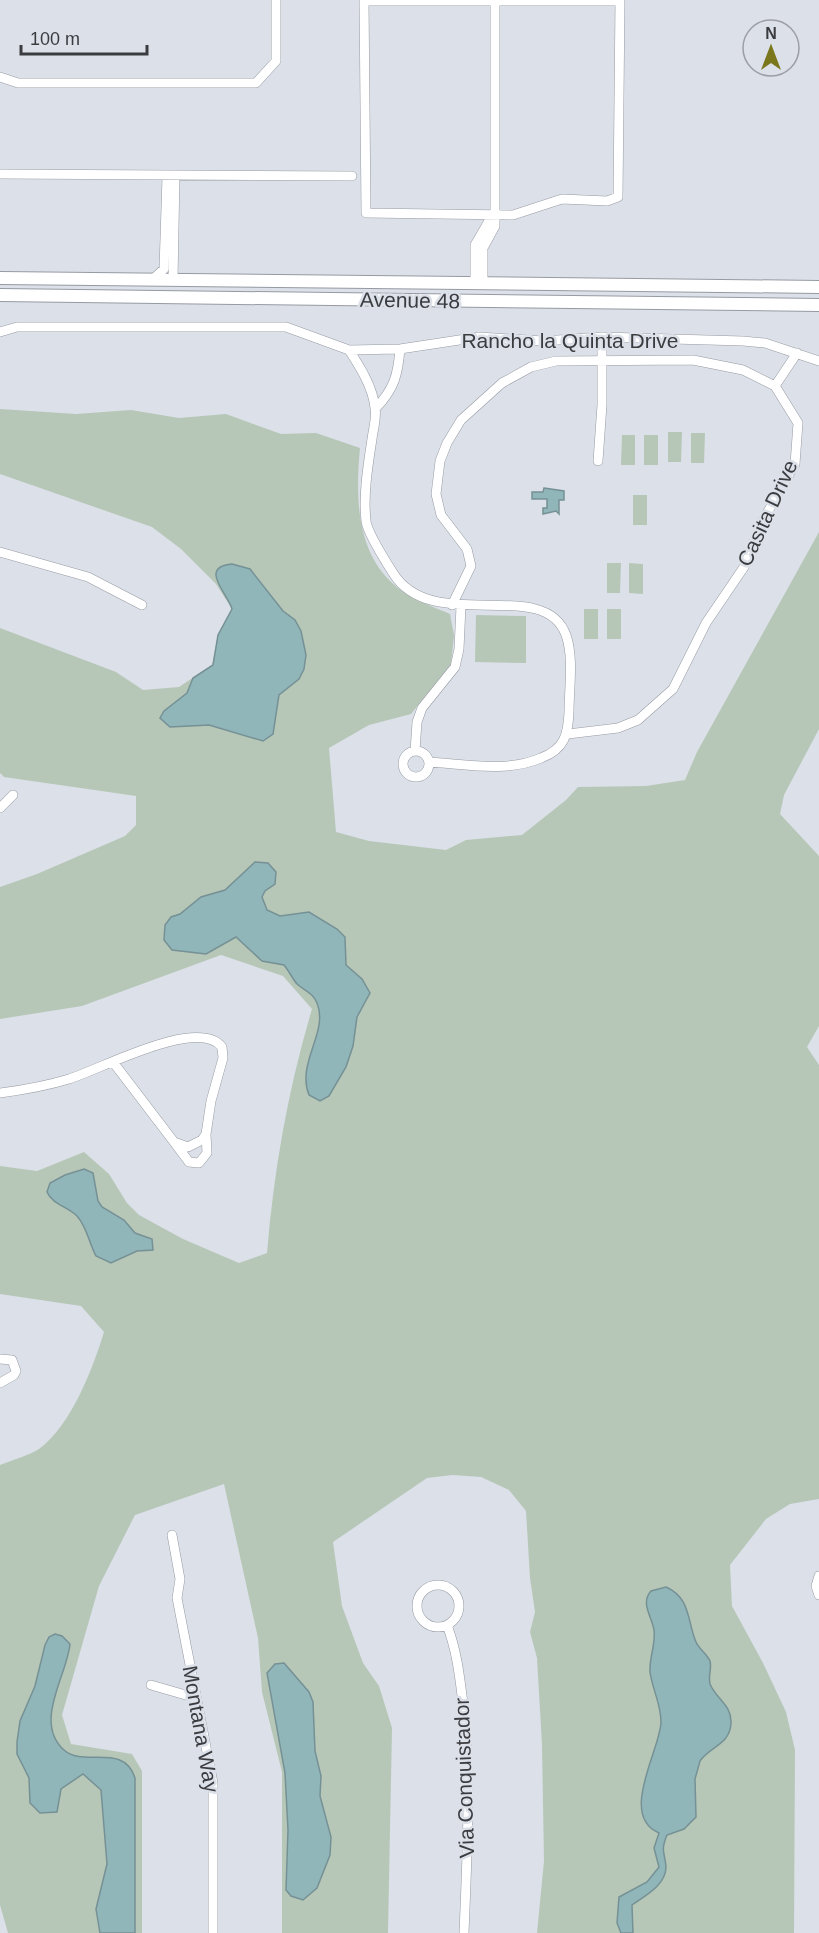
<svg xmlns="http://www.w3.org/2000/svg" width="819" height="1933" font-family="Arial,sans-serif">
	<style>
		.green { fill: #b6c7b7 }
		.water { fill: #90b6b9; stroke: #769195; stroke-width: 1.5 }
		.lines { fill: none; stroke-linecap: round; stroke-linejoin: round }
		.minor-casing { stroke: #969aa3; stroke-width: 10 }
		.major-casing { stroke: #969aa3; stroke-width: 14 }
		.minor { stroke: #fff; stroke-width: 9 }
		.major { stroke: #fff; stroke-width: 12 }
		.labels { text-anchor: middle; dominant-baseline: central; stroke-width: 5; stroke-linejoin: round; paint-order: stroke }
		.street-label { font-size: 21px; fill: #3b3c40; stroke: #dce0e9 }
	</style>
	<rect width="100%" height="100%" fill="#dce0e9"/>
	<path class="green" d="M0 409 76 414 131 410 179 418 226 414 281 434 316 433 360 448C355 502 356 563 408 595 421 603 437 608 450 614L454 635 451 664 411 714 369 725 329 748 336 832 369 841 446 850 466 840 522 835 566 800 578 787 646 786 685 780 697 752 819 532V729L784 795 780 814 819 856V1026L807 1047 819 1065V1499L790 1504 766 1519 730 1565 732 1606 763 1663 786 1712 795 1750 794 1933H537L544 1861 542 1745 537 1658 530 1632 535 1612 530 1578 526 1511 509 1490 481 1477 452 1475 427 1478 333 1542 342 1606 363 1663 379 1686 392 1728 388 1933H282V1772L262 1692 258 1638 224 1484 135 1515 99 1586 62 1715 71 1744 132 1754 142 1771V1933H8L0 1905V1465C12 1460 28 1456 39 1449 71 1426 93 1368 104 1332L81 1306 0 1294V1166L37 1171 84 1152 109 1174 127 1203 139 1215 183 1239 239 1263 267 1253C274 1170 288 1089 312 1009L283 976 221 955 82 1006 0 1019V887L37 874 125 836 136 825V796L4 777 0 773V628L116 672 143 690 179 687 212 665 218 635 232 609 216 584 181 549 152 527 0 474Z
		M668 432H682L681 462H668Z
		M691 433H705L704 463H691Z
		M622 435H635V465H621Z
		M644 435H658V465H644Z
		M633 495H647V525H633Z
		M607 563H621L620 593H607Z
		M629 563 643 564V594L629 593Z
		M584 609H598V639H584Z
		M607 609H621V639H607Z
		M476 615 526 616V663L475 662Z"/>
	<path class="water" d="M544 488 564 491V500H559V514L556 511 543 514V508H547V499H532V492H543Z
		M232 564 250 569 283 611 295 620 301 631 306 655 304 669 299 679 279 695 273 734 263 741 209 725 170 727 160 718 164 711 187 693 193 678 213 665 218 635 232 609C228 594 198 567 232 564Z
		M255 862 268 863 276 872 275 884 265 891 262 897 267 910 280 916 309 912 337 929 345 937 346 965 362 979 370 993 357 1017 353 1046 346 1067 329 1096 320 1101 309 1095C296 1063 329 1032 317 1003 313 993 305 991 297 984 292 978 289 971 284 965L262 961 236 937 206 954 172 950 164 940 165 925 171 917 180 914 201 897 225 890Z
		M84 1169 93 1173 98 1201 102 1207 124 1220 135 1233 152 1239 153 1250 137 1251 111 1263 96 1256C89 1243 87 1227 77 1216 68 1207 52 1204 47 1192L50 1183 65 1175Z
		M666 1587C691 1598 687 1621 696 1642 699 1649 707 1654 710 1661 712 1668 708 1676 710 1684 716 1699 732 1705 731 1723 730 1745 710 1746 700 1761L695 1779 696 1817 684 1829 667 1835C660 1852 665 1852 666 1867 666 1885 645 1896 632 1905L633 1933H621L617 1923 619 1897 647 1882 659 1867 654 1848 659 1833C618 1816 661 1748 661 1722 661 1704 652 1688 650 1672 649 1658 656 1644 654 1630 652 1617 640 1603 651 1591Z
		M55 1634 62 1636 70 1644C67 1676 33 1722 64 1750 84 1768 124 1742 135 1778V1933H100L96 1909 107 1864 101 1790 83 1774 61 1789 57 1812 40 1813 30 1803 29 1778 17 1754V1742L20 1721 35 1686 45 1645 49 1637Z
		M284 1663 309 1692 313 1702 315 1751 321 1776 320 1796 331 1837 330 1855 317 1888 303 1900 291 1896 286 1890 288 1830 285 1773 267 1673 275 1664Z"/>
	<g class="lines">
		<g class="minor-casing">
			<path id="minor" d="M364 0 366 213 513 215 562 199 607 201 618 197 620 0
				M364 1H620
				M0 77 18 83H256L276 61V0
				M0 174 352 176
				M153 279 164 269 167 177
				M173 280 175 176
				M475 283V245L493 214
				M483 283V248L495 226V1
				M0 332 17 327H286L349 350 400 349 479 337 543 341 602 337 743 341 765 343 819 361
				M349 350C360 367 373 387 375 408 377 417 373 430 372 439 368 465 363 495 366 521 367 532 386 562 393 573 432 636 544 575 566 635 574 658 569 688 569 712 568 734 565 749 541 758 506 773 465 764 429 762
				M775 386 797 353
				M376 408C394 389 398 375 400 349
				M598 461 602 405V337
				M0 552 88 577 142 605
				M452 605 471 566 467 549 441 515 436 494 440 461 447 443 461 420 502 383 531 367 556 361 693 360 743 370 775 386 798 423 795 464 762 522 744 567 706 623 673 689 638 720 618 728 568 734
				M415 751 417 722 422 708 455 667 459 649 461 606
				M403 764a13 13 0 1 1 26 0a13 13 0 1 1-26 0Z
				M0 808 13 795
				M0 1093C23 1090 46 1086 69 1079 99 1070 198 1016 222 1047L223 1058 211 1101 206 1134 202 1140 188 1147 174 1142 113 1062
				M174 1142 189 1162 199 1163 207 1153 206 1134
				M0 1359 12 1360 16 1371 14 1375 0 1383
				M172 1535 180 1579 177 1598 213 1783V1933
				M819 1576 816 1586 819 1595
				M417 1606a21 21 0 1 1 42 0a21 21 0 1 1-42 0Z
				M447 1625C458 1654 460 1681 464 1711 471 1785 467 1859 464 1933
				M151 1685 196 1698"/>
		</g>
		<g class="major-casing">
			<path id="major" d="M0 278 819 287
				M0 295 819 305"/>
		</g>
		<use href="#minor" class="minor"/>
		<use href="#major" class="major"/>
	</g>
	<g class="labels">
		<g class="street-label">
			<text transform="translate(410 300) rotate(1)">Avenue 48</text>
			<text x="570" y="340">Rancho la Quinta Drive</text>
			<text transform="translate(767 513) rotate(-65)">Casita Drive</text>
			<text transform="translate(201 1729) rotate(80)">Montana Way</text>
			<text transform="translate(464 1778) rotate(-92)">Via Conquistador</text>
		</g>
	</g>
	<g transform="translate(771 48)"><circle r="28" fill="#dce0e9" stroke="#9c9ea5" stroke-width="1.5"/>
	<path d="M0-4.5L10 22L0 15L-10 22Z" fill="#7a771d"/>
	<text y="-9" font-size="16" font-weight="bold" text-anchor="middle" fill="#3b3c40">N</text>
	</g>
	<path d="M21 45v9h126v-9" fill="none" stroke="#3b3c40" stroke-width="3"/>
	<text x="30" y="45" font-size="18" fill="#3b3c40" stroke="#dce0e9" stroke-width="4.5" paint-order="stroke">100 m</text>
</svg>
